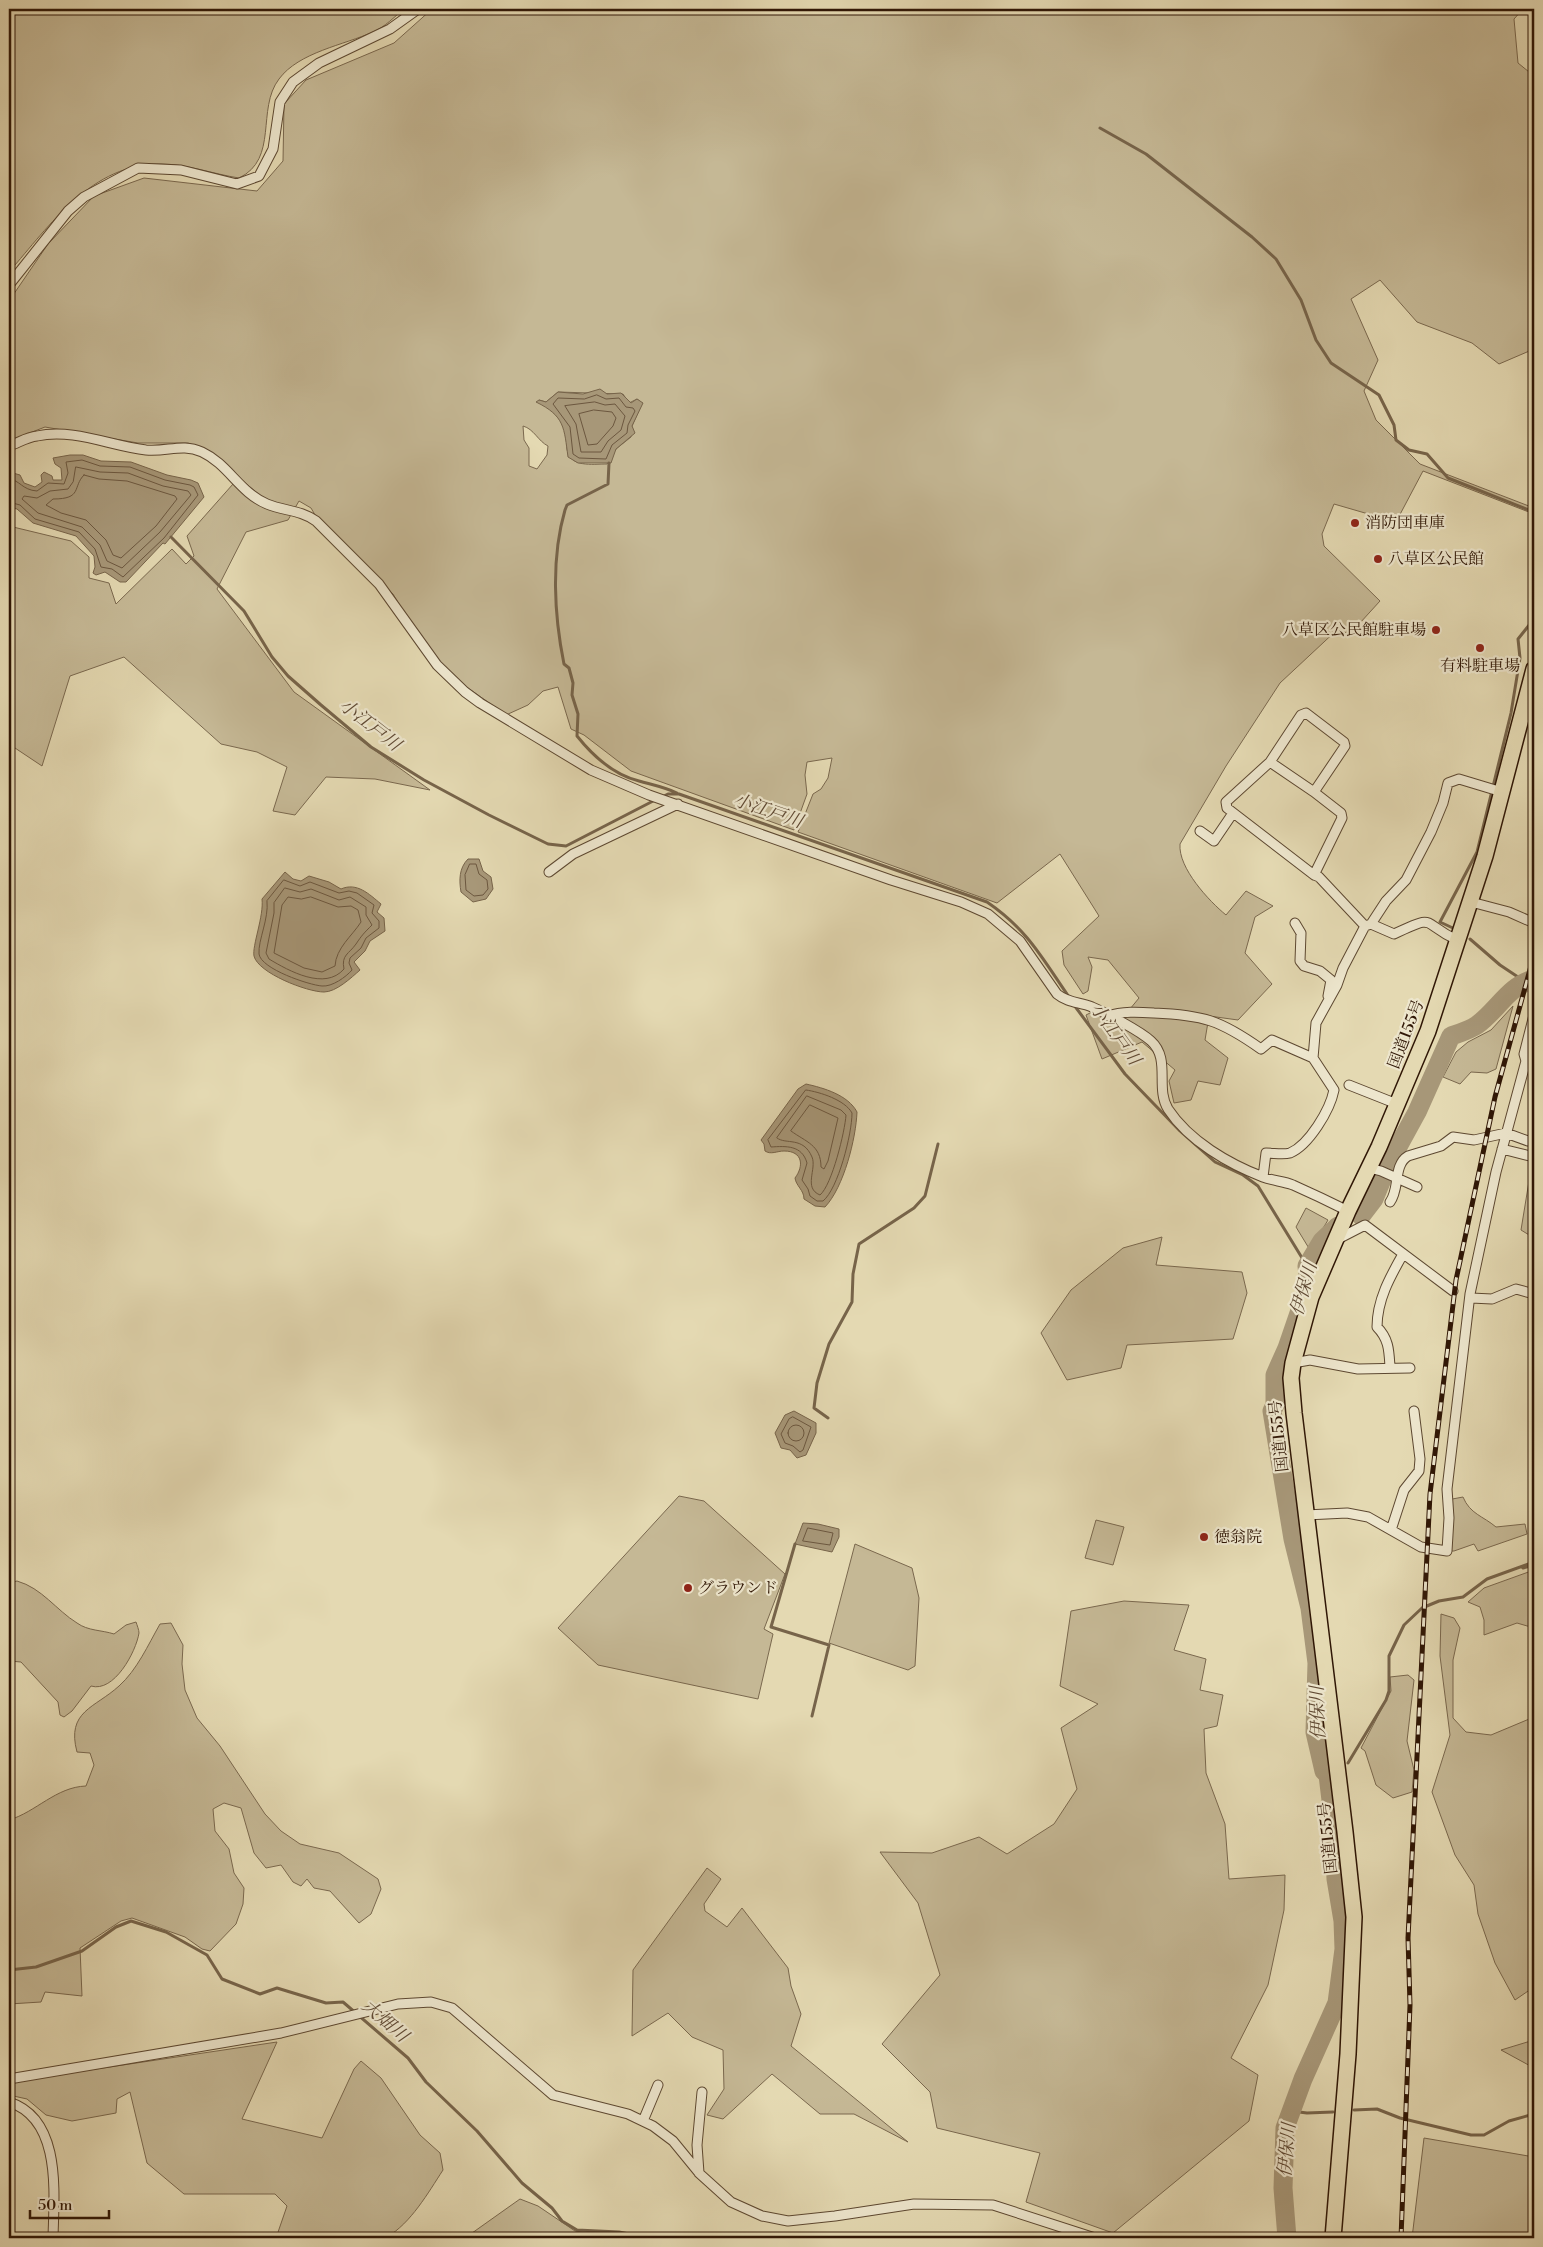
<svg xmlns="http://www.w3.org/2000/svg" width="1543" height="2247" font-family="'Libre Bodoni','Noto Serif JP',serif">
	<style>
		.green { fill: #c5b895; stroke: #7a684e; fill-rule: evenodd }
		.water { fill: #a79778; stroke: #77644a }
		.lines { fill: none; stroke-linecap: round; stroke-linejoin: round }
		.shore { stroke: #6c573f; stroke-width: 1 }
		.stream { stroke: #77644a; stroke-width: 3 }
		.river { stroke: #a79778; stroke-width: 19 }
		.minor-casing { stroke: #5d4831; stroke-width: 11 }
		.trunk-casing { stroke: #301706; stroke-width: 18 }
		.minor { stroke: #ede6cd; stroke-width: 9 }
		.trunk { stroke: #e4d9b2; stroke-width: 15 }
		.rail-casing { stroke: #301706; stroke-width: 5 }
		.rail { stroke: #ede6cd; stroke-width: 3; stroke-dasharray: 9; stroke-linecap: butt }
		.poi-dot { fill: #8f2418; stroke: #ede6cd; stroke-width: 2 }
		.labels { text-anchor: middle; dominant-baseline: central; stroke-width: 4.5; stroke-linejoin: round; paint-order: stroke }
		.poi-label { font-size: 16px; fill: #301706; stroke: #ede6cd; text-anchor: start }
		.street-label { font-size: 16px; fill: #301706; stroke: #ede6cd }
		.water-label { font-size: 18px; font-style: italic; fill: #604a34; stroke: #ede6cd }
	</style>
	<rect width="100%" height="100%" fill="#e4d9b2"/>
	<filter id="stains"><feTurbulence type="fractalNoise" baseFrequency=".004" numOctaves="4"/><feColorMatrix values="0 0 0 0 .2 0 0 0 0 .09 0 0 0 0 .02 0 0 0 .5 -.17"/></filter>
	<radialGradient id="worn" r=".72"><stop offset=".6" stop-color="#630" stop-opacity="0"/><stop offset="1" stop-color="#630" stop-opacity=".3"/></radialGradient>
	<path class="green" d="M9 9H404C394 17 385 27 373 32 344 45 299 52 279 79 256 109 279 159 239 178 213 174 187 164 161 164 92 163 50 225 9 272Z
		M432 9H1523L1514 19 1518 63 1534 76V349L1499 364 1472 343 1417 322 1380 280 1351 299 1378 360 1364 391 1376 420 1420 464 1534 508V514L1423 471 1396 522 1334 504 1322 534 1324 546 1380 601 1349 635 1339 628 1280 683 1226 766 1180 844C1178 868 1209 901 1226 915L1246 891 1273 906 1255 917 1245 953 1272 984 1238 1020 1209 1016 1205 1040 1228 1058 1220 1085 1198 1081 1191 1100 1174 1103 1169 1081 1175 1070 1142 1042 1102 1059 1086 1015 1092 1012 1116 1026 1139 998 1108 960 1088 957 1092 967 1088 991 1083 994 1064 965 1062 951 1099 916 1060 854 997 903 798 832 813 794 821 789 828 778 832 758 807 762 805 775 807 794 794 830 631 771 584 735 571 729 558 687 543 691 528 705 506 715 457 680 439 663 421 641 393 594 318 520 311 508 299 501 288 520 246 532 217 589 294 692 430 790 375 779 326 777 295 815 273 811 287 767 257 752 221 744 124 657 70 676 42 766 9 744V526L71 541 89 557V578L109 583 116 604 172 549 186 564 194 556 187 536 233 484 249 497 255 491 204 449 188 443H138L45 427 9 441V301L48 244 94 196 144 178 257 191 283 161 284 104 306 80 394 43ZM558 392 623 394 629 403 637 399 642 403 632 426 631 437 616 449 607 464C592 464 570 468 567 449 566 442 568 436 565 429 561 417 549 409 539 400L546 402ZM523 426C534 429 538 441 548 446L547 455 537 469 529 466V448L524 440Z
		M1513 1006 1496 1069 1487 1073 1471 1072 1460 1084 1443 1077 1456 1052 1468 1042 1491 1030Z
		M1534 1173V1238L1521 1230 1530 1175Z
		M1306 1208 1328 1220 1310 1250 1296 1227Z
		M1162 1237 1156 1265 1242 1272 1247 1293 1233 1339 1127 1345 1121 1368 1067 1380 1041 1333 1071 1290 1123 1248Z
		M679 1496 704 1501 785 1574 764 1629 773 1634 758 1699 598 1665 558 1628Z
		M1463 1497C1470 1514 1483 1516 1496 1527L1525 1524 1527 1534 1478 1551 1474 1544 1454 1551H1447V1500Z
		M1096 1520 1124 1527 1113 1565 1085 1558Z
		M855 1544 912 1568 919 1598 915 1666 908 1670 829 1643Z
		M1534 1570V1628L1517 1623 1484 1635V1620L1480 1607 1468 1602 1484 1588Z
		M17 1581C42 1588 56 1610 77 1623 88 1631 102 1630 114 1634L126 1625 136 1622C137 1625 139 1630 139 1633 136 1652 114 1693 91 1686L72 1711 64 1717 60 1715 58 1702 21 1662 9 1661V1583Z
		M1124 1601 1189 1605 1174 1650 1206 1659 1200 1690 1223 1695 1217 1726 1204 1729 1206 1773 1225 1824 1229 1879 1285 1875 1284 1910 1268 1985 1231 2058 1258 2075 1249 2121 1113 2233 1026 2202 1040 2153 937 2128 930 2092 882 2044 940 1975 918 1903 880 1852 932 1853 979 1837 1007 1854 1054 1824 1077 1789 1061 1728 1098 1704 1060 1686 1071 1611Z
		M1441 1614 1454 1618 1460 1628 1453 1660V1718L1466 1732 1491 1735 1534 1717V1987L1515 2000 1495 1963 1478 1914 1474 1885 1455 1855 1432 1792 1450 1735 1440 1656Z
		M171 1623 183 1645 182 1664 185 1690 197 1718 220 1746 265 1814 281 1831 300 1844 339 1853 378 1879 381 1889 371 1914 359 1923 330 1891 314 1888 307 1879 301 1886 293 1882 281 1865 266 1868 254 1853 241 1808 224 1803 213 1809 215 1831 229 1849 234 1873 244 1888 243 1904 236 1924 210 1951 202 1949 185 1937 132 1918 121 1921 80 1948 82 1996 45 1992 41 2002 9 2004V1820C36 1812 56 1787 86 1786L94 1765 90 1753 77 1752C66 1711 95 1708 119 1686 137 1670 148 1645 160 1624Z
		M1408 1675 1414 1680 1407 1741 1414 1770 1412 1792 1393 1798 1376 1785 1365 1751 1361 1748 1391 1691 1390 1677Z
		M707 1868 721 1879 704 1904 705 1911 727 1927 742 1908 788 1968 791 1986 801 2014 791 2046 908 2142 854 2114H820L772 2074 723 2119 707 2115 724 2089 723 2050 692 2037 668 2013 632 2036 633 1970Z
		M1534 2040V2068L1501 2050Z
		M277 2042 242 2119 322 2138 354 2069 361 2061 381 2078 420 2135 440 2153 443 2170C428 2193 411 2223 387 2237 379 2241 291 2238 276 2238L287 2206 275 2194H184L147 2163 130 2092 117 2099 116 2113 72 2121 46 2115 27 2099 9 2095V2082Z
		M1424 2138 1534 2157V2238H1412Z
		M520 2199 538 2206 575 2231 630 2238H465Z"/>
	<path class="water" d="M600 389 607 394 621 393 631 403 637 399 643 403 632 426 635 433 616 449 611 463H578L568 457C564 428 565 416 536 402L539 400 546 402 558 392 583 394Z
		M70 455H83L101 461 131 462 167 475 191 480 198 483 204 497 165 544 163 543 126 582H120L105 572 96 575 93 573 95 567 94 556 76 536 33 523 17 509 9 507V475L13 473 20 475 24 483 35 487 42 482 41 475 44 472 52 476 53 480H62L61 468 55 464 53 458Z
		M468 859H479L483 871 491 877 493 889 486 899 473 902 461 892C459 880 459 868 468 859Z
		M285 872 293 879 301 881 309 876 329 882 341 889C357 882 369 894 381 904L377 912 384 918 385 931 370 941 365 951 354 962 360 970C351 978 336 992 324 992 307 992 258 973 254 956 252 946 264 916 262 899Z
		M806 1084C824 1088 848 1095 857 1112 856 1138 844 1187 825 1207L815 1206 804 1199C804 1190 796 1186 795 1178 804 1166 803 1151 784 1151 777 1151 771 1155 765 1151L764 1144 761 1140 798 1089Z
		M794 1411 816 1423V1433L806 1455 797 1458 790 1450 781 1448 775 1433 785 1415Z
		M803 1523 818 1524 839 1529V1537L832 1552 795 1544Z"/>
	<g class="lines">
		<path class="shore" d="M597 395 606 399 619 398 626 407 633 408 635 411 628 425 627 433 612 445 606 459 579 458 573 454 570 427 553 404 558 398 584 399Z
			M595 402 605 405 615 404 625 416 621 430 608 441 601 452H581L576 424 565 406Z
			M594 410 612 412 616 418 613 426 597 444 588 445 579 414Z
			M76 467 100 472 128 473 163 486 188 491 191 495 160 532 122 568 107 561 100 545 82 527 38 513 22 499 24 496 37 498 50 491 68 489 73 482Z
			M84 475 99 479 127 481 175 496 177 499 156 526 121 558 113 555 106 540 86 520 61 513 46 505 53 499C83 499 72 487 84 475Z
			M9 479C20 480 22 490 37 491L48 483 64 484 68 473 66 462 82 460 100 466 130 467 165 480 190 485 194 487 198 495 164 538 123 577 112 569 101 567 95 549 79 532 35 519 20 505 9 502
			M470 864H476L479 874 487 880 488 889 483 895 474 896 466 890 465 875Z
			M284 880 300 886 310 882 339 893 349 891 357 893 374 905 372 913 379 921V928L366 938 361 948 350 958 349 963 352 970C346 977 332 987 322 986 309 985 261 969 259 954 258 940 269 919 267 901Z
			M285 888 300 892 311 889 339 900 350 897 366 907V915L372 925C364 933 362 935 356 944 349 954 341 955 344 969 325 991 289 971 269 959L266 953 274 913V903Z
			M311 897 338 907 351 906 358 910 361 922C352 936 336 948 335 966L322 972 304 968 274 953 282 905 288 897 301 899Z
			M806 1090C820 1092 845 1100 852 1113 852 1134 838 1189 823 1201H817L810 1196 808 1189 802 1180 807 1163C802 1145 786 1146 771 1147L768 1140Z
			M807 1096 841 1110 846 1115C845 1131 832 1185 820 1195 803 1188 817 1169 812 1157 803 1136 786 1145 777 1138Z
			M810 1105 838 1118 828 1161 824 1169 821 1167C821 1145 806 1142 791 1131Z
			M793 1417 811 1427 803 1450 800 1452 793 1446 785 1443 781 1434 789 1419Z
			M788 1433a8 8 0 1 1 16 0a8 8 0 1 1-16 0Z
			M808 1528 833 1533 830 1545 803 1541Z"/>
		<path class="stream" d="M1100 128 1146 154 1252 237 1276 259 1301 300 1316 340 1331 363 1379 395 1394 425 1396 440 1409 450 1427 454 1448 478 1534 512
			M609 463 608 484 567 505 565 510C551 558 554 615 564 664L569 668 573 683 572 695 578 714 577 736C593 756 614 775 639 781 653 785 664 787 677 793
			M171 537 244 611 272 657 288 676 321 705 371 747 424 780 489 815 548 844 566 846 657 799
			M662 797 668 794H679L987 902C1028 930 1042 958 1069 997
			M1455 929 1440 922 1477 852 1511 713 1520 658 1518 639 1534 619
			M1470 939 1500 965 1524 981
			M1074 1005 1125 1074 1180 1131 1215 1162 1243 1175 1258 1186 1307 1266
			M828 1418 814 1408 817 1383 829 1344 852 1302 853 1274 859 1244 914 1208 925 1196 938 1144
			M795 1544 771 1627 829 1645 812 1716
			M1523 1568 1534 1565
			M1348 1763 1386 1700 1389 1691V1656L1404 1625 1422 1608 1439 1601 1463 1597 1487 1579 1534 1562
			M9 1970 36 1967 82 1951 116 1927 131 1921 166 1932 207 1955 222 1979 260 1994 277 1988 326 2003 343 2002 408 2058 426 2082 477 2131 522 2183 552 2208 562 2221 577 2230 619 2232 649 2238
			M1354 2110 1377 2109 1400 2118 1471 2135H1484L1509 2121 1534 2114
			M1291 2111 1307 2113 1333 2112"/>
		<path class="river" d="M1361 1216 1374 1199 1388 1165 1417 1112 1451 1036C1460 1033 1470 1030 1477 1025 1497 1011 1509 985 1534 979
			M1287 2238 1283 2188 1285 2128 1303 2079 1337 2003 1344 1949 1343 1921 1336 1879 1334 1825 1328 1775 1324 1771 1315 1732 1317 1663 1310 1608 1293 1539 1272 1411 1275 1405V1375L1287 1348 1309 1284 1307 1266 1322 1241 1338 1226"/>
		<g class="minor-casing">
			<path id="minor" d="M9 285 68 211 84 197 138 168 181 170 237 184 259 176 273 149 280 102 293 82 319 63 390 29 418 9
				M9 446C18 443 27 437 37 436 73 428 111 446 146 450 168 452 182 443 202 452 228 464 240 493 267 504 284 511 301 510 316 521L379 584 437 665 465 692 480 703 591 770 649 795 891 880 961 902 988 914 1020 941 1057 994C1068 1003 1079 1002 1092 1007 1106 1013 1140 1031 1151 1041 1171 1059 1155 1088 1168 1109 1189 1141 1229 1164 1263 1177 1273 1181 1283 1181 1293 1185 1311 1193 1330 1202 1348 1211
				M1270 762 1314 792
				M1200 831 1214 841 1233 813
				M549 872 573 854 678 804
				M1314 875 1342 818 1341 813 1314 792 1345 746 1344 742 1306 713 1301 715 1270 762 1226 802 1227 808 1314 875 1319 877 1365 926
				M1471 902 1509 912 1534 923
				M1295 923 1301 933 1300 961 1304 966 1320 971 1331 980 1328 996
				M1371 924 1394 934C1438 913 1420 923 1457 940
				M1108 1016C1122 1011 1139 1012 1154 1013 1203 1015 1220 1020 1261 1049L1272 1040 1313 1058 1316 1023 1337 985 1343 968 1365 926 1371 924 1386 901 1406 880 1431 832 1443 803 1448 783 1459 779 1502 792
				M1349 1085 1397 1104
				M1502 1149 1534 1157
				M1369 1168 1381 1171 1417 1187
				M1263 1177 1266 1153C1274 1153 1283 1155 1290 1153 1309 1145 1330 1110 1334 1090L1313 1058
				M1390 1202C1400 1189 1393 1165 1408 1156L1441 1146 1453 1137 1474 1140 1506 1133 1528 1141 1534 1140
				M1334 1241 1365 1225 1453 1291
				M1471 1298 1492 1299 1516 1289 1534 1294
				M1293 1363 1310 1360 1358 1369 1410 1368
				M1390 1367C1389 1351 1389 1339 1377 1327 1377 1300 1390 1277 1403 1254
				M1306 1515 1347 1513 1368 1517 1421 1547 1447 1551 1449 1518 1447 1489 1470 1294 1496 1172 1526 1061 1524 1054 1534 1015
				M1391 1530 1404 1490 1419 1471 1420 1459 1414 1411
				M9 2079 281 2033 398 2004 431 2002 452 2008 553 2095 628 2114 653 2126 673 2141 700 2174 731 2202 762 2216 788 2221 835 2216 914 2204 993 2205 1095 2238
				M9 2102C62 2119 54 2193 53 2238
				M643 2121 658 2085
				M699 2173 697 2145 702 2092"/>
		</g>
		<g class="trunk-casing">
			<path id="trunk" d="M1333 2238 1348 2054 1354 1917 1345 1832 1294 1413 1291 1378 1293 1363 1311 1297 1348 1211 1379 1147 1428 1031 1485 856 1534 669"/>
		</g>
		<use href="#minor" class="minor"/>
		<use href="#trunk" class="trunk"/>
		<g class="rail-casing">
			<path id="rail" d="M1401 2238 1410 2005 1408 1938 1430 1494 1456 1280 1495 1097 1534 955"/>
		</g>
		<use href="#rail" class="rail"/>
	</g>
	<g class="poi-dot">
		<circle cx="1355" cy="523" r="5"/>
		<circle cx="1378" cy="559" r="5"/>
		<circle cx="1436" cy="630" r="5"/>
		<circle cx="1480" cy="648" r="5"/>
		<circle cx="1204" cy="1537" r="5"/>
		<circle cx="688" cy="1588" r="5"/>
	</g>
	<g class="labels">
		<g class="poi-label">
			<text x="1365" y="523">消防団車庫</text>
			<text x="1388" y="559">八草区公民館</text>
			<text x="1426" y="630" text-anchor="end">八草区公民館駐車場</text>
			<text x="1480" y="666" text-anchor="middle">有料駐車場</text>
			<text x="1214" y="1537">徳翁院</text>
			<text x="698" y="1588">グラウンド</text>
		</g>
		<g class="street-label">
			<text transform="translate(1406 1034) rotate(-69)">国道155号</text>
			<text transform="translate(1279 1436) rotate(-96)">国道155号</text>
			<text transform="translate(1328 1838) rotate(-96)">国道155号</text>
		</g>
		<g class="water-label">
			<text transform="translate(370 725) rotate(38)">小江戸川</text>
			<text transform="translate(768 811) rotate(19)">小江戸川</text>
			<text transform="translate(1115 1034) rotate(54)">小江戸川</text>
			<text transform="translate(1304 1289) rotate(-74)">伊保川</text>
			<text transform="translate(1318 1713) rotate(-92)">伊保川</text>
			<text transform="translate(385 2021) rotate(41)">大畑川</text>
			<text transform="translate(1287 2150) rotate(-85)">伊保川</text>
		</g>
	</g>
	<rect width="1543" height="2247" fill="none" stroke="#e4d9b2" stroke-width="30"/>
	<rect x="10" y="10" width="1523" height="2227" fill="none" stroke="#301706" stroke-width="2.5"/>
	<rect x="15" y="15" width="1513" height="2217" fill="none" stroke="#301706"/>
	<path d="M30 2210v8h79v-8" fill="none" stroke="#301706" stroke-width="2.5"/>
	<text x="38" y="2210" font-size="15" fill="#301706" stroke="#ede6cd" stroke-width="4" paint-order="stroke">50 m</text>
	<rect width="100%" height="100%" filter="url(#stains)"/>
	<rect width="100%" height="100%" fill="url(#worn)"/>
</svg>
